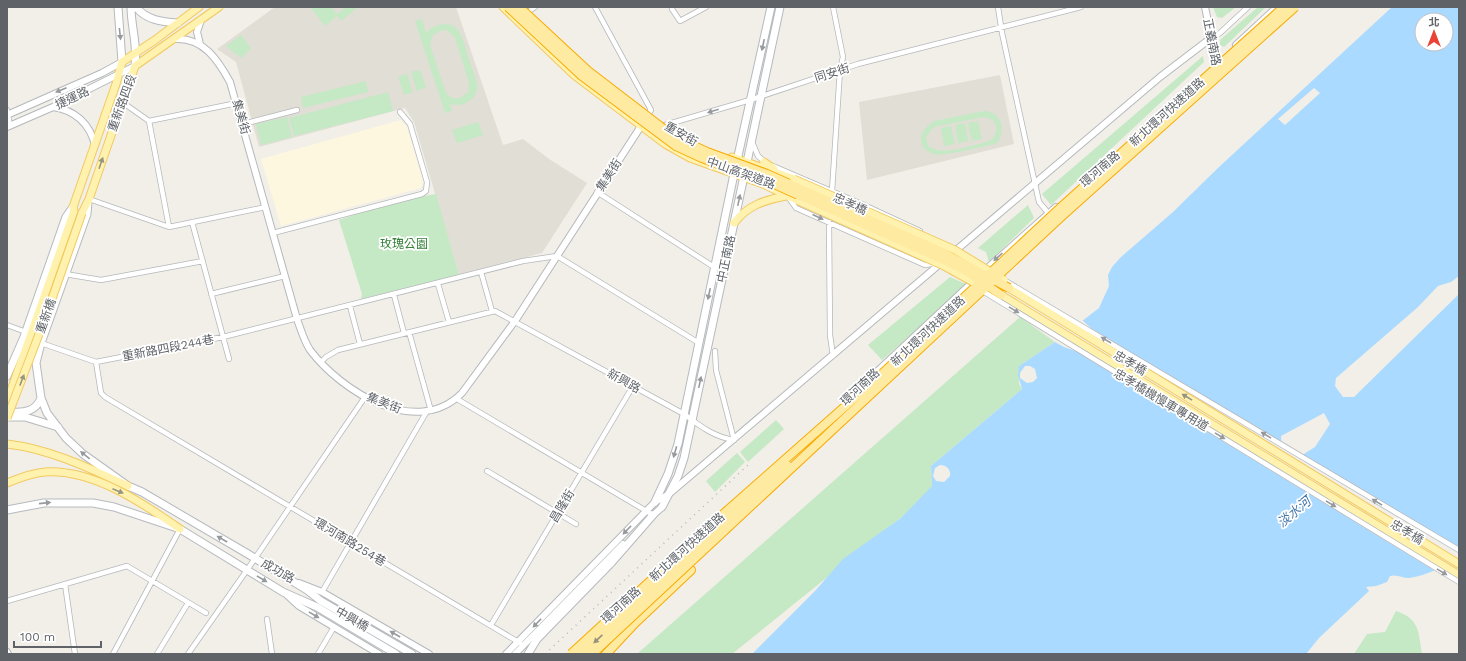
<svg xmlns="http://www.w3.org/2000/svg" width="1466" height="661" font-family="'Work Sans','Noto Sans TC',sans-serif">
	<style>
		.commercial { fill: #fef7e0 }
		.education { fill: #e1ded6 }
		.green { fill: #c5e8c5; fill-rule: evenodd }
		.water { fill: #aadaff; fill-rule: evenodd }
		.pier { fill: #f1efe8 }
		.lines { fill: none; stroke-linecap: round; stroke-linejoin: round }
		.minor-casing { stroke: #b5b8bc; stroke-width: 6 }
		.tertiary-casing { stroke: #b5b8bc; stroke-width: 8 }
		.secondary-casing { stroke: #b6babf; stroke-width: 9 }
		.primary-casing { stroke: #f2c960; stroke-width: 9 }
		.trunk-casing { stroke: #f9ab00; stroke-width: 10 }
		.minor { stroke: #fff; stroke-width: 4.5 }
		.tertiary { stroke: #fff; stroke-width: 6 }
		.secondary { stroke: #fff; stroke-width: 7 }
		.primary { stroke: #fff2af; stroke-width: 7 }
		.trunk { stroke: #feeaa1; stroke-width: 8 }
		.rail { stroke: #b6b7b8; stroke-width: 1.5; stroke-dasharray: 1 5; stroke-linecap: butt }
		.minor-bridge-casing { stroke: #b5b8bc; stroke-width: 6; stroke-linecap: butt }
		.primary-bridge-casing { stroke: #f2c960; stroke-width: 9; stroke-linecap: butt }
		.trunk-bridge-casing { stroke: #f9ab00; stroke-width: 10; stroke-linecap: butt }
		.minor-bridge { stroke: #fff; stroke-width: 4.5 }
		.primary-bridge { stroke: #fff2af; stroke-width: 7 }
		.trunk-bridge { stroke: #feeaa1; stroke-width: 8 }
		.oneway { fill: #979a9d }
		.oneway2 { fill: #979581 }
		.oneway3 { fill: #97927c }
		.labels { text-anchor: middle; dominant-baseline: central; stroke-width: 3.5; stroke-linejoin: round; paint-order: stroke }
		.street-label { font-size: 12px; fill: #5f6368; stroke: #fff }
		.park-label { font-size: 12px; fill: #348238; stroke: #fff }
		.water-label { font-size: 13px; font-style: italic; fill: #4174aa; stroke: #fff }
	</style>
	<rect width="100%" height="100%" fill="#f1efe8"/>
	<path class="commercial" d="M401 120 407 127 423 182 421 188 281 226 261 159Z"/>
	<path class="education" d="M275 7H456L503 145 523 139 549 159 587 183 542 253 459 275 414 122 405 108 259 147 236 62 217 49Z
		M1000 75 1014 144 867 180 859 102Z"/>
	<path class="green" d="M310 7H331L337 14 346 7H358L341 21 337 16 325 26Z
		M1213 7H1236L1222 18 1217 17Z
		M1258 7H1266L1224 47 1220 45V40Z
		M422 19 426 33C435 23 452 19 460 33 464 40 466 49 468 57 471 65 475 75 477 84 479 99 463 108 450 104L452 111 445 113 415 21ZM442 30 448 31 455 38 469 83 468 92 460 98H452L446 93 430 45 433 35Z
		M241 35 251 48 241 58 226 46Z
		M1203 56 1204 62 1051 205 1042 194Z
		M420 70 426 87 417 91 411 72Z
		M407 74 413 92 404 95 398 77Z
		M366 81 368 92 303 108 301 97Z
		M388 92 393 111 294 136 289 118Z
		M984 111C1002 112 1007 131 996 144 983 146 944 157 934 154 927 152 922 148 921 141 920 132 927 126 934 121ZM984 117 993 120 997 128 994 137 989 141C972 145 944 157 928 146L926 137 934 127Z
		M287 117 292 137 261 145 256 124Z
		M978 121 982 139 972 141 968 123Z
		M478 122 483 135 457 143 452 130Z
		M965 123 968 141 958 143 955 125Z
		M951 126 955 144 944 146 941 128Z
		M436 194 459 275 361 299 362 294 339 220 396 201Z
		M1028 205 1034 218 989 262 986 252 978 248Z
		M950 277 968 285 882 360 868 345Z
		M1020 317 1055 342 1019 366V384L1022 389 931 466 932 486 918 504 732 654H637Z
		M776 420 784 429 748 462 740 452Z
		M737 453 745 462 715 492 706 481Z
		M1396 611C1420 619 1418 632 1422 654H1354L1367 634 1385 632Z"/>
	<path class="water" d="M1392 7H1459V276L1451 282 1438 286 1418 307 1336 378 1335 386 1343 397H1354L1459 294V558C1442 567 1428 575 1409 578 1402 578 1397 574 1390 576L1387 582 1376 586 1366 587 1369 591 1319 638 1306 654H752L816 590 843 559 901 518 932 486 931 466 1022 389 1018 375 1019 366 1055 342 1099 308 1109 286 1108 275 1112 267 1121 257 1173 212 1219 167ZM1422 20H1446V44H1422ZM1025 366H1030L1035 369 1037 378 1033 382 1027 383 1020 378V373ZM1324 413 1330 424 1315 447 1283 467 1281 436ZM940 465C947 465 951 470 950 476L944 482 936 481 933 476 935 468Z"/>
	<path class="pier" d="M1314 88 1320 93 1285 125 1278 119Z
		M1081 319 1092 329 1283 446 1284 463 1298 455 1459 553V560L1437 572 1078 352 1064 347 1053 341Z"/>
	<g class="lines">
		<g class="minor-casing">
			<path id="minor" d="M595 7 651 110 649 113
				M998 7 1002 33 1039 202 1050 215
				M672 9 680 21 706 7
				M525 14 535 7
				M1211 38 1220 33 1248 7
				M122 102 149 121
				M7 110 10 126
				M149 121 169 227
				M149 121 237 103
				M243 124 297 110
				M665 125 750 100 858 64 1081 7
				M752 142 758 156 766 163
				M773 166 864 205 920 231
				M832 191 840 70 843 57 833 7
				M597 192 714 267
				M788 197 796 208 925 265 937 263
				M89 199 169 227 266 207
				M192 222 229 359
				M829 222 830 335 833 356
				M273 233 422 194 426 191 427 182 410 124 400 112
				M481 272 492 311
				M65 274 101 280 203 261
				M1004 280 1459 550
				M438 284 449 322
				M211 294 285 276
				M394 295 404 333
				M350 306 360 344
				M7 325 26 332
				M409 332 431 411
				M41 343 96 362 223 337 523 261 557 256 699 343
				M96 362 101 393 105 397 520 643
				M321 362 326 357 338 350 495 311 684 414C700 426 714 437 734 440L716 370 715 351
				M457 399 653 515
				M487 471 576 524
				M65 584 75 654
				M322 592 427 411
				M7 601 127 566 206 613
				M267 619 272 654
				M491 625 633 386
				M113 654 180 529
				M157 654 188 603
				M188 654 247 570 365 397
				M318 654 334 627"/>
		</g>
		<g class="tertiary-casing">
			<path id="tertiary" d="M1205 7 1218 70
				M175 39C203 37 218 60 230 82L297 319C301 330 304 341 310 350 341 391 416 439 462 393L515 321 643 123
				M200 44 197 32 201 20
				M1236 45 1277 7
				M53 107C75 110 90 124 95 145
				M7 115 102 73 122 62
				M7 127 53 107 135 66
				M983 272 1056 207
				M852 395 976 279
				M650 518 662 507
				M299 583 322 592 429 654
				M287 595 299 606 379 654
				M7 652 8 654
				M506 654 655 502 669 494 1160 77 1211 38
				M515 654 623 544"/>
		</g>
		<g class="secondary-casing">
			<path id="secondary" d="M118 7 122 62
				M131 7C131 27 138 46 135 66
				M136 7C146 20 162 22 178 23
				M88 202 87 214 41 343 36 363 41 398 47 413 66 438 83 454 128 486 142 492 248 554 307 590 321 601 412 654
				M7 376 24 337 66 217 73 207
				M12 412C25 413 36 411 41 398
				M7 417H25L58 427
				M655 502 668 474 678 444 734 174 771 7
				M662 507 678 476 684 458 780 7
				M7 510 44 503H93L114 507 180 529 283 592 317 607 396 654
				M528 654 537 639 612 562 653 515"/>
		</g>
		<g class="primary-casing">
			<path id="primary" d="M503 7 574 75 665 144 690 158 763 184 799 201
				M732 157 794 179
				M764 162 774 169
				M82 213 89 199 135 66 219 7
				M734 223C748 205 765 200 786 196
				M1007 285 1009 288 1459 564
				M1001 295 1459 575
				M7 402 74 211 73 207 116 84 122 62 155 40 199 7
				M7 444C50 449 89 468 128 486
				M7 483C19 478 32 473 45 472 93 469 143 503 180 529"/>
		</g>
		<g class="trunk-casing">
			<path id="trunk" d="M606 654 635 623 691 570"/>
		</g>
		<use href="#minor" class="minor"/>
		<use href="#tertiary" class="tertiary"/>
		<use href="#secondary" class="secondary"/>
		<use href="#primary" class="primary"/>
		<use href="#trunk" class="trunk"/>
		<path class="rail" d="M545 654 749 464"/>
		<g class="minor-bridge-casing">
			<path id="minor-bridge" d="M981 290 1459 582"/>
		</g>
		<g class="primary-bridge-casing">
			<path id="primary-bridge" d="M794 179 955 250 1004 280
				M799 201 944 266 982 287
				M7 418 46 316 82 213"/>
		</g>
		<g class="trunk-bridge-casing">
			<path id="trunk-bridge" d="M508 7 582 76 676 146 702 158 774 184 939 258 966 271 1001 295
				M519 7 588 71 661 127 681 140 707 152 767 174 944 253 1009 288
				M571 654 720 517 883 373 1058 210 1284 7
				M582 654 787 465
				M592 654 1063 215 1295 7"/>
		</g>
		<use href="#minor-bridge" class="minor-bridge"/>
		<use href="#primary-bridge" class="primary-bridge"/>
		<use href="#trunk-bridge" class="trunk-bridge"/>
	</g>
	<defs><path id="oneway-solid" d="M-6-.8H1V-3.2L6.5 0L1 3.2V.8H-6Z"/></defs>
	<g class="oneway">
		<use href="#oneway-solid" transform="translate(120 34) rotate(84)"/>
		<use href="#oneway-solid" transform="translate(763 45) rotate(102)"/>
		<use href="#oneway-solid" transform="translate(61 90) rotate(157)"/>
		<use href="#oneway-solid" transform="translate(713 111) rotate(163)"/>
		<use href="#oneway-solid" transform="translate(739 200) rotate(-78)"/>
		<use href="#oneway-solid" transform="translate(818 217) rotate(24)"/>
		<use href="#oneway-solid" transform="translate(998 257) rotate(138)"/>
		<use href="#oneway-solid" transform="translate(709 294) rotate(102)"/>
		<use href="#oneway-solid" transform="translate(1014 310) rotate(31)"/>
		<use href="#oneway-solid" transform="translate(1106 340) rotate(-149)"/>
		<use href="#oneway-solid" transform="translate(700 382) rotate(-78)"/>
		<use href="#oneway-solid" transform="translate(1266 435) rotate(-149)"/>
		<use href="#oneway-solid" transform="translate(1220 436) rotate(31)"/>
		<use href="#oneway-solid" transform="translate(675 452) rotate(106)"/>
		<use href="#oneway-solid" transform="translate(85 455) rotate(-141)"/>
		<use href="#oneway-solid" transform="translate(1377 502) rotate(-149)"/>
		<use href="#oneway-solid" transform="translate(45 503) rotate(-6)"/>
		<use href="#oneway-solid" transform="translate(1331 504) rotate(31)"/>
		<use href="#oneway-solid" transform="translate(627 530) rotate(134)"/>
		<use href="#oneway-solid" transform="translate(222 539) rotate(-150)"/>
		<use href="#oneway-solid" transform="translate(1442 572) rotate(31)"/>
		<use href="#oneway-solid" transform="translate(262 579) rotate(31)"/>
		<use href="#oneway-solid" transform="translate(314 615) rotate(31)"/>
		<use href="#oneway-solid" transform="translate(537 623) rotate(134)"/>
		<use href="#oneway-solid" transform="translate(395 634) rotate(-150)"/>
	</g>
	<g class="oneway2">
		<use href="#oneway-solid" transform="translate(101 163) rotate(-71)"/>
		<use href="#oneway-solid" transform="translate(22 380) rotate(-69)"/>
		<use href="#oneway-solid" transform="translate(1187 397) rotate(-149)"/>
		<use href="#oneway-solid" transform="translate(118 491) rotate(23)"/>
	</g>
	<use class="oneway3" href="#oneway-solid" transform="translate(598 639) rotate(137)"/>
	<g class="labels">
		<g class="street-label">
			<text transform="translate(1212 42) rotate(79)">正義南路</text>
			<text transform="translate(832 73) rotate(-18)">同安街</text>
			<text transform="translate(72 98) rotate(-25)">捷運路</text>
			<text transform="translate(122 103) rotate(-70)">重新路四段</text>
			<text transform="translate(1167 112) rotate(-42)">新北環河快速道路</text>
			<text transform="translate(241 117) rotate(74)">集美街</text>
			<text transform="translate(681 134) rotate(30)">重安街</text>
			<text transform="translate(1100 169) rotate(-41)">環河南路</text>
			<text transform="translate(741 173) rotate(20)">中山高架道路</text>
			<text transform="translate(609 175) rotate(-57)">集美街</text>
			<text transform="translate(850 204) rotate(24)">忠孝橋</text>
			<text transform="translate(726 259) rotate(-78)">中正南路</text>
			<text transform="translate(46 316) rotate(-70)">重新橋</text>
			<text transform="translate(928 331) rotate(-43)">新北環河快速道路</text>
			<text transform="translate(168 348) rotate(-11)">重新路四段244巷</text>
			<text transform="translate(1130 363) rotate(31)">忠孝橋</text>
			<text transform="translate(624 381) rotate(29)">新興路</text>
			<text transform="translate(860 387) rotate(-43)">環河南路</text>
			<text transform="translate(1161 400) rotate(31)">忠孝橋機慢車專用道</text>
			<text transform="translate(384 403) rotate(21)">集美街</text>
			<text transform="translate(562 506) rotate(-59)">昌隆街</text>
			<text transform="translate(1407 532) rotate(31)">忠孝橋</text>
			<text transform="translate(350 542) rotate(31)">環河南路254巷</text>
			<text transform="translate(687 547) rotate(-42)">新北環河快速道路</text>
			<text transform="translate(278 571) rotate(29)">成功路</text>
			<text transform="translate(621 605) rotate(-42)">環河南路</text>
			<text transform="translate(352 619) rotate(30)">中興橋</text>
		</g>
		<g class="park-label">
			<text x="404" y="244">玫瑰公園</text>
		</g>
		<g class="water-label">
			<text transform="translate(1294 512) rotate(-40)">淡水河</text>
		</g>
	</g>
	<rect width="1466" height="661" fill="none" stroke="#5f6368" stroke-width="16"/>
	<g transform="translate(1434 32)"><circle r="19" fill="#ffffff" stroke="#bfc1c3"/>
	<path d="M0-3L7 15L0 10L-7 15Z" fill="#ea4335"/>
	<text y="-6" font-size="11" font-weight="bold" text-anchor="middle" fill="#5f6368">北</text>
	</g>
	<path d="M14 641v6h87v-6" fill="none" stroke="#5f6368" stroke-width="2"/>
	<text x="20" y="641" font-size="12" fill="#5f6368" stroke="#ffffff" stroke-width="3" paint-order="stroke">100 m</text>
</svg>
